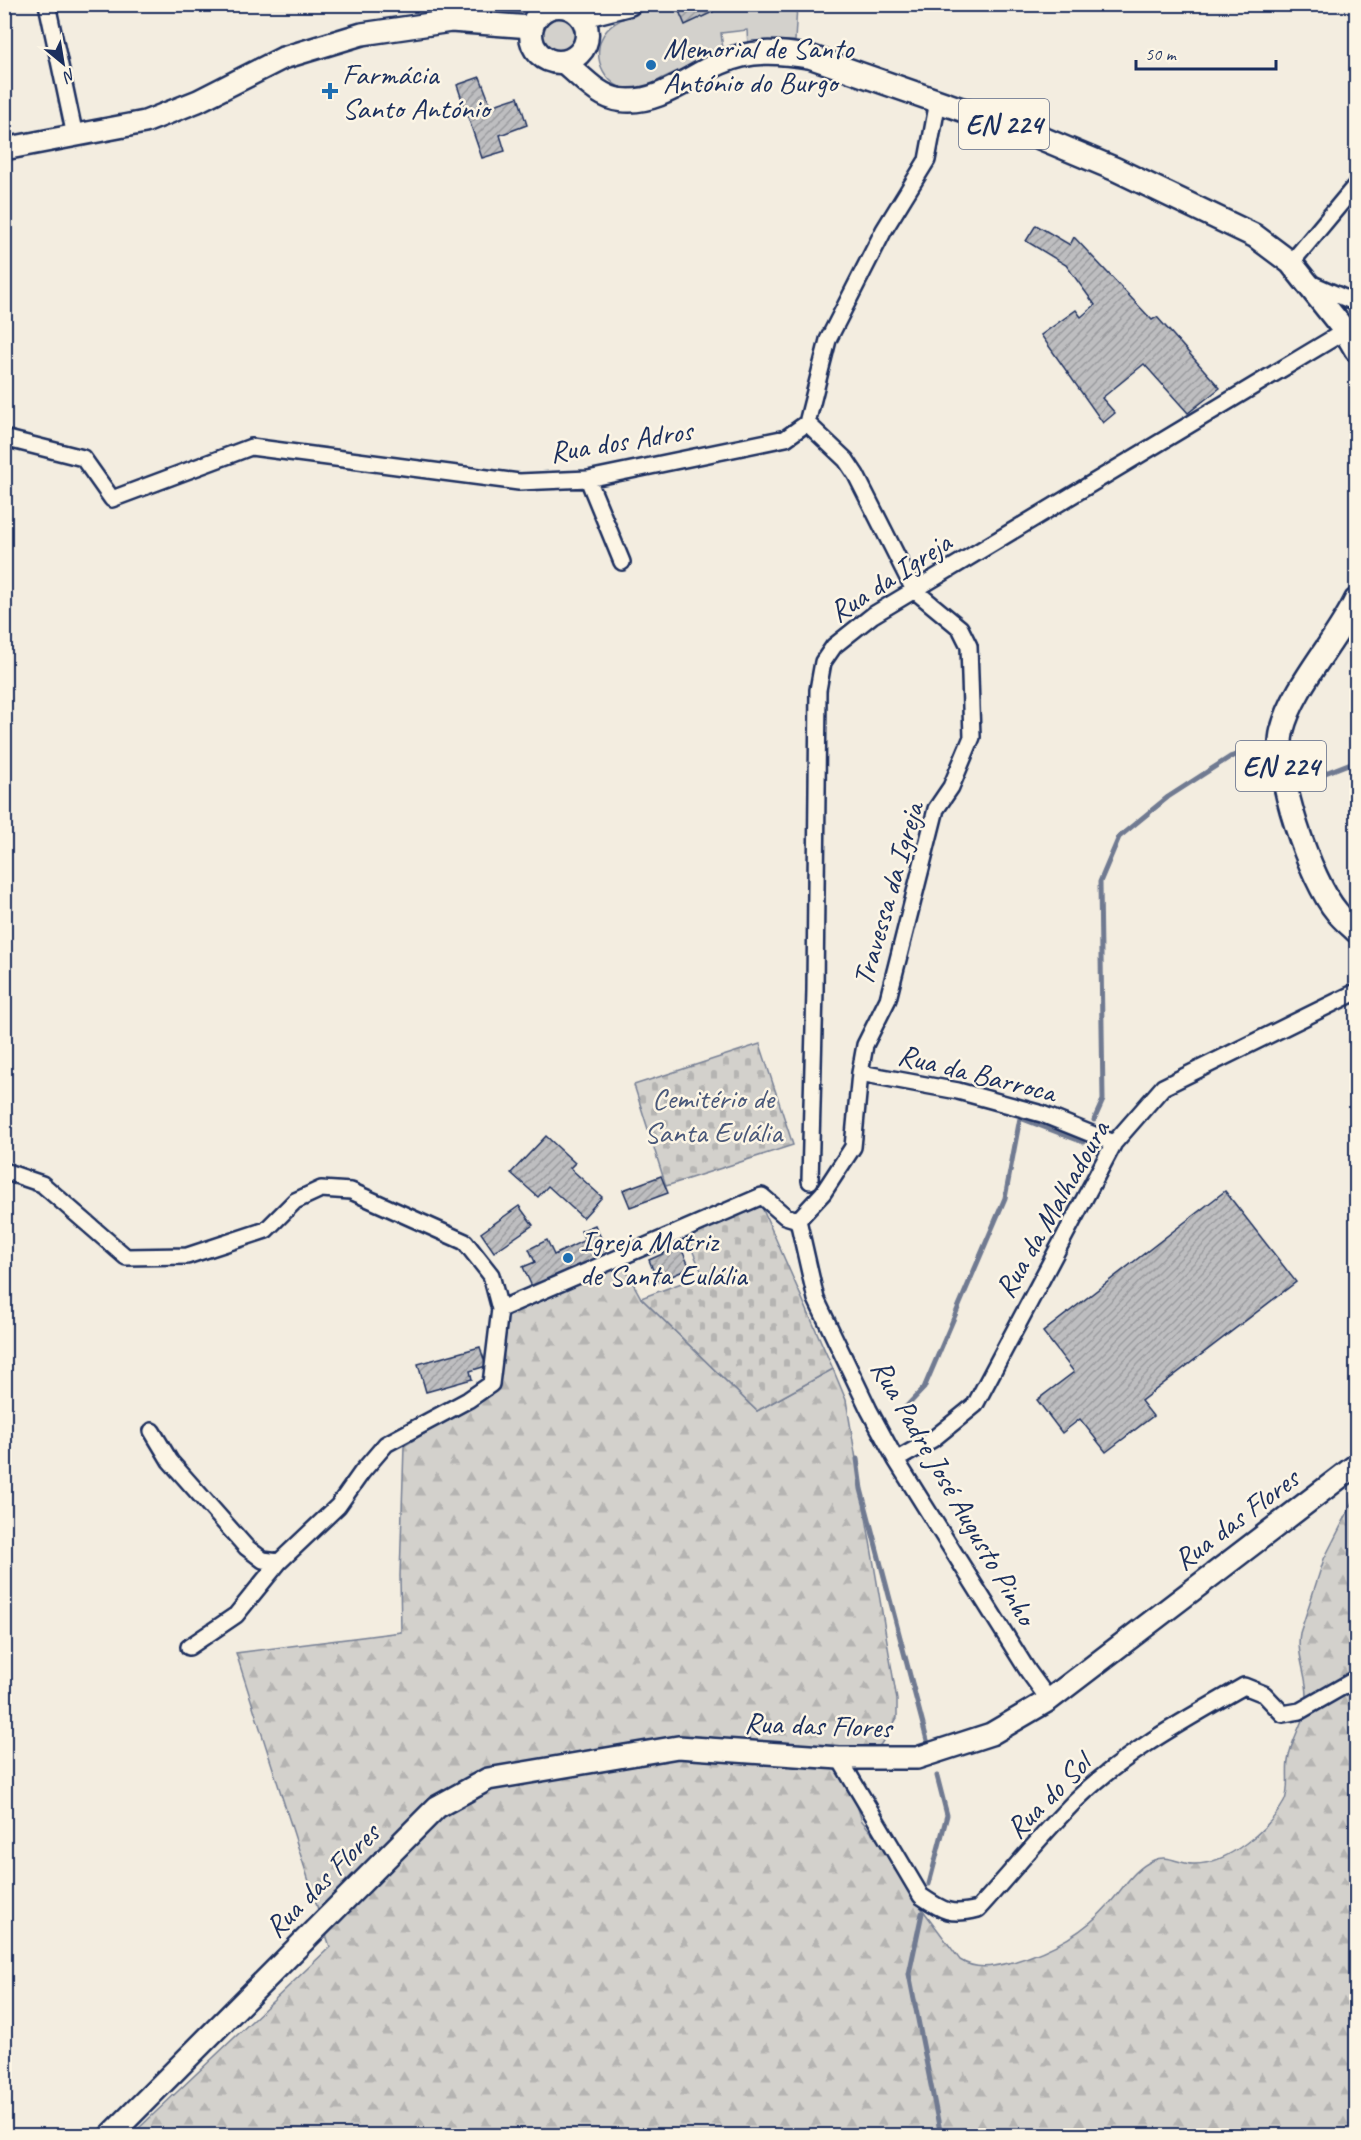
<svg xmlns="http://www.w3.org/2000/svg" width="1361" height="2140" font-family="Caveat,sans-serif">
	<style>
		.green { fill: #d3d1cc; stroke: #778095; stroke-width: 1.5 }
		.forest { fill: url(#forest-firs); stroke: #778095; stroke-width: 1.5 }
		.cemetery { fill: url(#cemetery-stones); stroke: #778095; stroke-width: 1.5 }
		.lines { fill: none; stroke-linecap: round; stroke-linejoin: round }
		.stream { stroke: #707a91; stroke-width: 5 }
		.building { fill: url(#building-hatch); stroke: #1b2f5e; stroke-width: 1.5 }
		.street-casing { stroke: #1b2f5e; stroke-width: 20 }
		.secondary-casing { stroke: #1b2f5e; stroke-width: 26 }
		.primary-casing { stroke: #1b2f5e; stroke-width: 27 }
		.street { stroke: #fcf5e5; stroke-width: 15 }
		.secondary { stroke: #fcf5e5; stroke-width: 21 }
		.primary { stroke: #fcf5e5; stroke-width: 22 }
		.poi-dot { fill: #1f6fb2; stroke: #fcf5e5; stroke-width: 2 }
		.labels { text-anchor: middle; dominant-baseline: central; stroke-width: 5; stroke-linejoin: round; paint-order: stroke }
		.shield { fill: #fcf5e5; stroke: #5e6a86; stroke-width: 1.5 }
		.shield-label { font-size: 28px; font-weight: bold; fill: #1b2f5e }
		.poi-label { font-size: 30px; fill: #1b2f5e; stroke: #fcf5e5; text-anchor: start }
		.street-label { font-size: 30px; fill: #1b2f5e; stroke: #fcf5e5 }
		.park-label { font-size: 30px; fill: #49587a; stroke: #fcf5e5 }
	</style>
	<defs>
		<pattern id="forest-firs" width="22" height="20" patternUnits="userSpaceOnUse" patternTransform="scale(1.5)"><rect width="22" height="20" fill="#d3d1cc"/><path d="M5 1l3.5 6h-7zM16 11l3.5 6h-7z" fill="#b5b4b2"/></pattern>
		<pattern id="cemetery-stones" width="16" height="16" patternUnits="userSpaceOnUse" patternTransform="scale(1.5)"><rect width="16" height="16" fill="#d3d1cc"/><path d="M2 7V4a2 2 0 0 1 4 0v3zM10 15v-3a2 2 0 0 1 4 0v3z" fill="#b5b4b2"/></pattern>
		<pattern id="building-hatch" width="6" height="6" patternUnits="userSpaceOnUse" patternTransform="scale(1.5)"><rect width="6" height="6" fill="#bebec0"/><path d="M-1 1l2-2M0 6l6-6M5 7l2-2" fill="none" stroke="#9a9b9f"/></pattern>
	</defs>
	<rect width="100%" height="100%" fill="#f3ede0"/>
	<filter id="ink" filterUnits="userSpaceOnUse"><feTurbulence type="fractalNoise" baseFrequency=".0167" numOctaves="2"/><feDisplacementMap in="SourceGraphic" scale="12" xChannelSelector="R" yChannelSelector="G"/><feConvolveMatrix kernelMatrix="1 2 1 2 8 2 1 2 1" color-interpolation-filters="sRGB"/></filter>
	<g filter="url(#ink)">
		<path class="green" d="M661 5H797L795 41H766L748 45 747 30 721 33 723 49C704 59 684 68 665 77 657 81 648 87 640 89 607 96 586 54 607 30 619 17 644 11 661 5Z
			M542 34a17 17 0 1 1 34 0a17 17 0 1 1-34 0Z"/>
		<path class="forest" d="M622 1263 641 1298 757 1411 833 1369 846 1400 897 1700V1718L881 1744 865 1759 859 1768 855 1791 856 1802 862 1821 880 1843 908 1890 960 1960C977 1971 995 1966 1013 1962 1051 1951 1083 1934 1109 1904 1124 1888 1133 1869 1154 1860 1168 1854 1179 1864 1193 1864 1227 1865 1269 1829 1284 1802 1290 1791 1286 1773 1288 1761 1290 1739 1308 1718 1307 1696 1307 1675 1296 1654 1300 1633L1324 1559 1349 1510 1356 1488V2135L143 2136 138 2129 330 1947 236 1653 401 1632 400 1576 404 1446 495 1389 504 1314Z"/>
		<path class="cemetery" d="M760 1044 793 1145 666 1186 634 1085Z
			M760 1203 833 1369 757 1411 641 1298 703 1275 686 1236Z"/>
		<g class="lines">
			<path class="stream" d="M1299 779H1310L1356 761
				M1094 1120 1103 1100 1100 882 1119 837 1168 797 1230 757 1260 748 1264 757 1266 779
				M904 1409 924 1388 1005 1198 1020 1118 1083 1142
				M857 1459 861 1489 928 1744
				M929 1884 947 1815 937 1776
				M922 1913 909 1974 941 2136"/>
		</g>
		<path class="building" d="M676 4H709L713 12 685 25Z
			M480 77 491 106 518 97 527 125 500 135 505 151 482 158 457 85Z
			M1036 225 1070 245 1074 237 1152 320 1157 317 1220 388 1188 413 1144 364 1102 398 1115 413 1103 423 1041 335 1076 310 1081 317 1095 305 1066 265 1026 241Z
			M546 1136 575 1163 570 1168 602 1197 583 1218 548 1186 538 1197 511 1173Z
			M661 1176 668 1193 630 1207 623 1190Z
			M1225 1191 1296 1282 1141 1401 1153 1416 1106 1452 1080 1419 1062 1433 1037 1400 1074 1372 1043 1332Z
			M519 1206 533 1225 494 1252 481 1233Z
			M595 1225 609 1255 534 1291 523 1267 535 1262 529 1249 547 1240 554 1255 585 1240 581 1231Z
			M680 1246 690 1268 658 1282 649 1260Z
			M480 1347 486 1366 470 1371 472 1379 426 1392 418 1364Z"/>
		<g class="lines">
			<g class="street-casing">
				<path id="street" d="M47 4 75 136
					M554 6V4
					M1291 263 1356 185
					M1308 282 1356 303
					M4 438 83 458 112 499 251 447 519 482 588 479 786 438 807 423 828 340 884 230 927 160 938 101
					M588 479 622 562
					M860 1073 958 1091 1042 1114 1114 1143
					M4 1171 42 1184 126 1257 187 1256 266 1230 295 1201 321 1189 351 1191 465 1242 491 1275 500 1309 491 1384 468 1400 386 1444 362 1472 338 1506 279 1562 236 1615 189 1647
					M810 1181 815 990 818 690 823 662 834 646 873 615 1345 331
					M798 1220 823 1193 853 1147 860 1073 865 1045 888 999 936 809 951 787 972 737 969 646 960 628 914 590 856 475 846 460 807 423
					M798 1220 816 1299 869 1410 896 1460 1028 1671 1049 1700
					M500 1309 762 1196 785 1216 798 1220
					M152 1431 170 1461 246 1547 263 1560 279 1562
					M896 1460 933 1439 975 1405 1114 1143 1163 1087 1356 992
					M839 1758 921 1896C943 1911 951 1916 978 1909 1011 1873 1042 1834 1076 1800 1125 1752 1185 1720 1244 1686L1264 1694 1283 1714 1300 1711 1356 1679"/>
			</g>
			<g class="secondary-casing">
				<path id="secondary" d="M4 149 145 122 198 101 283 58 362 34 451 21 531 27
					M110 2136 437 1807 488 1779 678 1747 839 1758H917L991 1734 1049 1700 1356 1465"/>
			</g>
			<g class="primary-casing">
				<path id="primary" d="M531 34a28 28 0 1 1 56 0a28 28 0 1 1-56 0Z
					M582 16 629 4
					M564 62C581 76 599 98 621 100 657 105 689 77 720 63 751 49 779 52 811 57L1029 133 1115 169 1255 236 1291 263 1345 331 1356 350
					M1356 600C1336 642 1293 686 1282 731 1272 770 1311 882 1337 912 1342 919 1350 925 1356 931"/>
			</g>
			<use href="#street" class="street"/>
			<use href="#secondary" class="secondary"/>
			<use href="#primary" class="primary"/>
		</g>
	</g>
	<g class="poi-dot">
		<circle cx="651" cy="65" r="6"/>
		<path d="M327 82h6v6h6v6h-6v6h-6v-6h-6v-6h6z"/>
		<circle cx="568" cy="1258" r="6"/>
	</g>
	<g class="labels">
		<g class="shield">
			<rect x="959" y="99" width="90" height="50" rx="4.5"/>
			<rect x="1236" y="741" width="90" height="50" rx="4.5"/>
		</g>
		<g class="shield-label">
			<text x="1004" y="124">EN 224</text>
			<text x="1281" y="766">EN 224</text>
		</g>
		<g class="poi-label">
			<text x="663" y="48">Memorial de Santo<tspan x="663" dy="34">António do Burgo</tspan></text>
			<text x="342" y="74">Farmácia<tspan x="342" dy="34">Santo António</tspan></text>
			<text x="580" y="1241">Igreja Matriz<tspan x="580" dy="34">de Santa Eulália</tspan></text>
		</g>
		<g class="street-label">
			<text transform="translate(621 441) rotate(-9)">Rua dos Adros</text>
			<text transform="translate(890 577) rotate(-33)">Rua da Igreja</text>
			<text transform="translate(888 894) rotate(-74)">Travessa da Igreja</text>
			<text transform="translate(977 1073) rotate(14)">Rua da Barroca</text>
			<text transform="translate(1052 1209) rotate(-60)">Rua da Malhadoura</text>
			<text transform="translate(954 1492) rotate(60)">Rua Padre José Augusto Pinho</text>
			<text transform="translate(1236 1519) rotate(-37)">Rua das Flores</text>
			<text transform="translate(818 1725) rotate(2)">Rua das Flores</text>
			<text transform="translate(1048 1796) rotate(-45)">Rua do Sol</text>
			<text transform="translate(322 1880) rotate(-45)">Rua das Flores</text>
		</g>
		<g class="park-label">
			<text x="713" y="1098">Cemitério de<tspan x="713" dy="34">Santa Eulália</tspan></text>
		</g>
	</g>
	<rect width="1361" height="2140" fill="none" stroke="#fcf5e5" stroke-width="24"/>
	<rect x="12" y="12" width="1337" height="2116" fill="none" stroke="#1b2f5e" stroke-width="2" filter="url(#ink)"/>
	<g transform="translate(63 63) rotate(150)" stroke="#fcf5e5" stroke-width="4.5" paint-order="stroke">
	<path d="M0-4.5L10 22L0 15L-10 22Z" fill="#1b2f5e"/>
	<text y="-9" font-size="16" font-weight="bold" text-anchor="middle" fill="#1b2f5e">N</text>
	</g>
	<path d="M1136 60v9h140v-9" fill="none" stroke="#1b2f5e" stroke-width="3"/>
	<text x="1145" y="60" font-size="18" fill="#1b2f5e" stroke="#fcf5e5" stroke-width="4.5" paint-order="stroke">50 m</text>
</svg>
